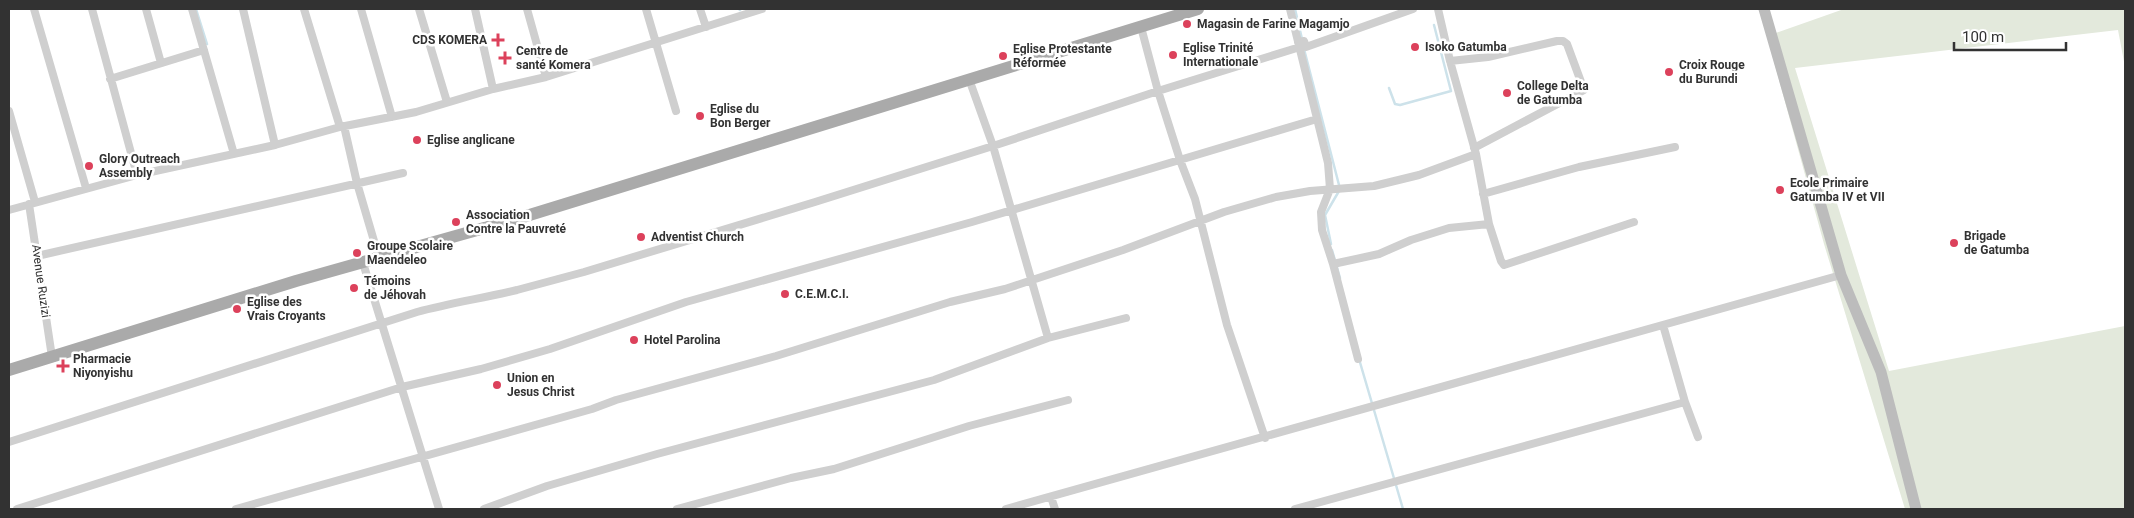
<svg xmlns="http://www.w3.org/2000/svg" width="2134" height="518" font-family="Roboto,sans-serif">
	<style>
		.green { fill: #e3e9dc }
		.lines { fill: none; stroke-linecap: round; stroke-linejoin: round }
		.stream { stroke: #cde2ea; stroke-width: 2.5 }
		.street { stroke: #cfcfcf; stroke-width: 8 }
		.secondary { stroke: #bcbcbc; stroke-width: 11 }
		.primary { stroke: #aaa; stroke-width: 12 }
		.poi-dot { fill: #dc415b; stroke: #fff; stroke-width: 2 }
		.labels { text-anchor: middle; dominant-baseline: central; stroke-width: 5; stroke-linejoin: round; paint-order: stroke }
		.poi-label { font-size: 12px; font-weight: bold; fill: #323232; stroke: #fff; text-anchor: start }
		.street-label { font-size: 12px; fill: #323232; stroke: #fff }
	</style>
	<rect width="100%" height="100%" fill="#fff"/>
	<path class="green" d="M1844 9H2125V67L2118 30 1795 68 1889 371 2125 326V509H1905L1824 244 1767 36Z"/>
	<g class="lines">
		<path class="stream" d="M196 9 207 44
			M739 9 740 10
			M1295 9 1302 39
			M1304 49 1339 185V191L1325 215 1331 244
			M1389 88 1395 104 1400 105 1451 91 1434 25
			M1332 250 1340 278
			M1359 359 1403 509"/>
		<path class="street" d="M34 9 86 188
			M92 9 137 175
			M146 9 161 63
			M192 9 234 154
			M243 9 275 145
			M304 9 340 127
			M361 9 392 117
			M419 9 447 102
			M475 9 493 89
			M527 9 546 77
			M646 9 676 111
			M700 9 706 27
			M1290 9 1328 163 1330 189 1321 212 1322 230 1333 264 1358 359
			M1438 9 1450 61 1476 154 1489 224 1501 261 1504 265 1634 222
			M1141 27 1158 91 1180 160 1195 199 1227 325 1265 438
			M1298 42 1304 41 1306 47 1413 9
			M1450 61 1488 57 1557 41H1563L1567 44 1584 90 1474 148
			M110 79 204 50
			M969 79 993 146 1048 338
			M9 111 35 202
			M344 126 357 183 379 258
			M1483 194 1579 167 1675 147
			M29 204 52 357
			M9 210 137 175 275 145 340 127 416 112 493 89 546 77 762 9
			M37 256 403 173
			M363 263 439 509
			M1333 264 1379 254 1411 240 1449 228 1489 224
			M1685 402 1698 437
			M9 442 417 312C451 303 484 298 517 290L584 272 815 202 993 146 1158 91 1300 47
			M1051 497 1055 509
			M17 509 402 387 481 369 550 349 686 302 972 222 1317 119
			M236 509 592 409 616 400 776 356 950 302 1005 289 1123 250 1224 212 1276 197 1310 191 1374 186 1419 175 1476 154
			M484 509 547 486 657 454 934 380 1048 338 1126 318
			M677 509 791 478 834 469 969 426 1068 400
			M1006 509 1841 275
			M1295 509 1685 402 1663 325"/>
		<path class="secondary" d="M1764 9 1841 275 1881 372 1916 509"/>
		<path class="primary" d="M9 370 296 281 523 217 1198 9"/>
	</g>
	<g class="poi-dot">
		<circle cx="1187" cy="24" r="5"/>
		<path d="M495.5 32.5h5v5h5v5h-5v5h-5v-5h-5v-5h5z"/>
		<circle cx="1415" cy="47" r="5"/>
		<circle cx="1173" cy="55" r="5"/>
		<circle cx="1003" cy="56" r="5"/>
		<path d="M502.5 50.5h5v5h5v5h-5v5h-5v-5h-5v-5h5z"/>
		<circle cx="1669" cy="72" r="5"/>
		<circle cx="1507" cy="93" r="5"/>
		<circle cx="700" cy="116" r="5"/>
		<circle cx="417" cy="140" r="5"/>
		<circle cx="89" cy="166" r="5"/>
		<circle cx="1780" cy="190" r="5"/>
		<circle cx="456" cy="222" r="5"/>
		<circle cx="641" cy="237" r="5"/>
		<circle cx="1954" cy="243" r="5"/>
		<circle cx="357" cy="253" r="5"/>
		<circle cx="354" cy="288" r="5"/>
		<circle cx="785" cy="294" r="5"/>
		<circle cx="237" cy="309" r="5"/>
		<circle cx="634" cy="340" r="5"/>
		<path d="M60.5 358.5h5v5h5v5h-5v5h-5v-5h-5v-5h5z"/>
		<circle cx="497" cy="385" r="5"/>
	</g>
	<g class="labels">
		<g class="poi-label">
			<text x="1197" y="24">Magasin de Farine Magamjo</text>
			<text x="487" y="40" text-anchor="end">CDS KOMERA</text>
			<text x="1425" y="47">Isoko Gatumba</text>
			<text x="1183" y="48">Eglise Trinité<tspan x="1183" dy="14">Internationale</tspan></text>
			<text x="1013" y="49">Eglise Protestante<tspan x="1013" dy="14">Réformée</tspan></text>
			<text x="516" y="51">Centre de<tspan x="516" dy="14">santé Komera</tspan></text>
			<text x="1679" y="65">Croix Rouge<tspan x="1679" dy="14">du Burundi</tspan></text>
			<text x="1517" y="86">College Delta<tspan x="1517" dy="14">de Gatumba</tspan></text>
			<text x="710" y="109">Eglise du<tspan x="710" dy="14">Bon Berger</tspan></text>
			<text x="427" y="140">Eglise anglicane</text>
			<text x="99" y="159">Glory Outreach<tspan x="99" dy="14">Assembly</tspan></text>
			<text x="1790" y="183">Ecole Primaire<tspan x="1790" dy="14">Gatumba IV et VII</tspan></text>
			<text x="466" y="215">Association<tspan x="466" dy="14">Contre la Pauvreté</tspan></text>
			<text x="1964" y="236">Brigade<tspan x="1964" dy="14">de Gatumba</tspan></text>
			<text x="651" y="237">Adventist Church</text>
			<text x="367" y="246">Groupe Scolaire<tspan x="367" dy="14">Maendeleo</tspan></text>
			<text x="364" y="281">Témoins<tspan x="364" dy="14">de Jéhovah</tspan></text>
			<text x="795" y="294">C.E.M.C.I.</text>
			<text x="247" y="302">Eglise des<tspan x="247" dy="14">Vrais Croyants</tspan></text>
			<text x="644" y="340">Hotel Parolina</text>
			<text x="73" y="359">Pharmacie<tspan x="73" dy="14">Niyonyishu</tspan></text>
			<text x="507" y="378">Union en<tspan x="507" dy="14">Jesus Christ</tspan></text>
		</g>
		<g class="street-label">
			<text transform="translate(41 281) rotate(82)">Avenue Ruzizi</text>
		</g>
	</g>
	<rect width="2134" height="518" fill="none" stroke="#323232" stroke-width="20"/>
	<path d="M1954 42v8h112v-8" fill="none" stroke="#323232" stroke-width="2.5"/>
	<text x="1962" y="42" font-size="15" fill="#323232" stroke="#ffffff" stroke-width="4" paint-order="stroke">100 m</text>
</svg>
